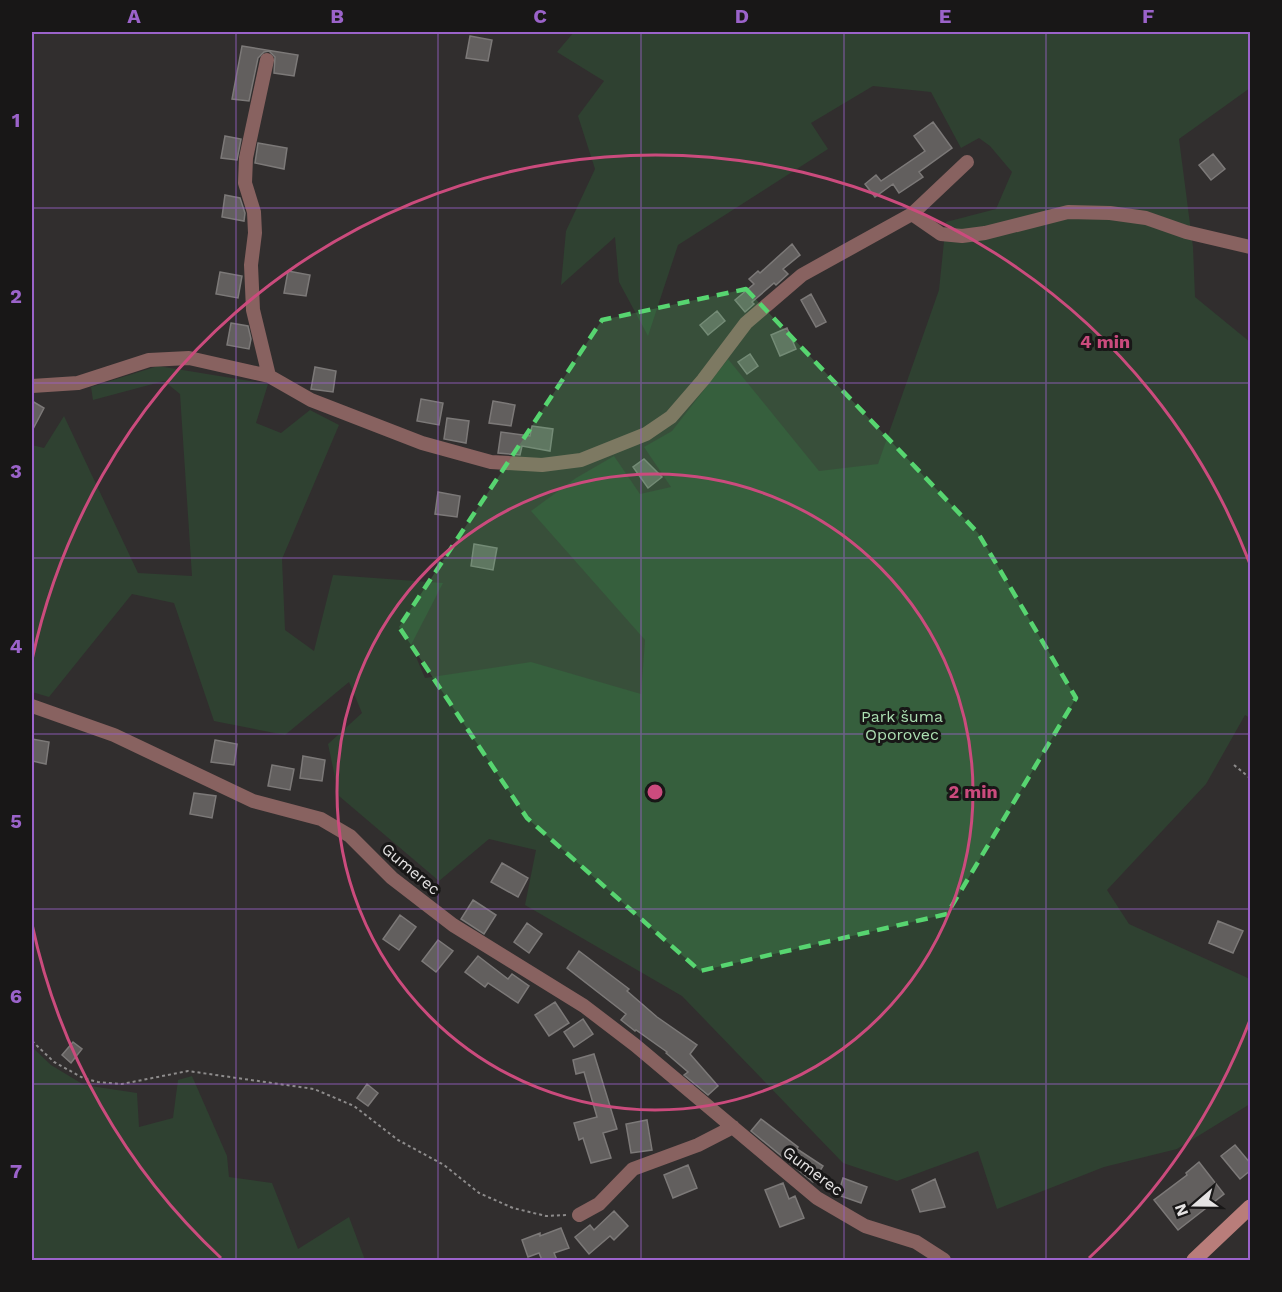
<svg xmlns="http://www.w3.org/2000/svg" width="1282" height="1292" font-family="'Work Sans',sans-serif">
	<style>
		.green { fill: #2f4131 }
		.building { fill: #625f5e; stroke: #7c7978; stroke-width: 1.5 }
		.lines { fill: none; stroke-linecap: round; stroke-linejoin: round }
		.path { stroke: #8d8b8b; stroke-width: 2; stroke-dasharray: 3 3; stroke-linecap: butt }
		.street { stroke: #886260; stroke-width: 14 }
		.secondary { stroke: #b97d7a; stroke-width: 15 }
		.marked { fill: #57d570; fill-opacity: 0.2; stroke: #57d570; stroke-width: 4.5; stroke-dasharray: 12 8; stroke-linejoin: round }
		.grid { fill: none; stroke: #9b63ca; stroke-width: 1.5; stroke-opacity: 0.55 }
		.ring { fill: none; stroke: #cb4b7d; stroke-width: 3 }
		.labels { text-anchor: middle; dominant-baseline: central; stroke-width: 6; stroke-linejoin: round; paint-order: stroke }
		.park-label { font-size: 16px; fill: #acdfb2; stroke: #181717 }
		.street-label { font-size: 16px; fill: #e5e3e3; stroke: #181717 }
		.centre { fill: #cb4b7d; stroke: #181717; stroke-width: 3 }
		.ring-label { font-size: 18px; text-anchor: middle; font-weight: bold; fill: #cb4b7d; stroke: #181717; stroke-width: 6; stroke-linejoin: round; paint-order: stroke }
		.neatline { fill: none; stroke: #9b63ca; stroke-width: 2 }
		.grid-label { font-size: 20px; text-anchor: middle; font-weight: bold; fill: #9b63ca }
	</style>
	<rect width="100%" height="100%" fill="#312e2e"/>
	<path class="green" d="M574 32H1250V88L1179 139 1193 247 1195 297 1250 342V718L1245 715 1206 784 1107 890 1129 924 1250 979V1104L1177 1149 1104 1167 997 1209 978 1151 897 1181 843 1163 682 996 525 905 536 850 489 839 439 881 339 796 328 744 362 713 349 682 285 735 214 721 174 603 132 594 49 697 32 692V445L44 448 64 416 138 573 192 576 180 394 164 381 93 400 91 387 158 366 268 384 256 423 281 433 310 410 339 425 282 559 285 630 314 651 333 575 443 583 411 645 425 678 531 662 641 694 645 640 531 511 576 478 614 456 640 494 671 487 644 447 672 431 728 359 819 471 878 464 939 290 946 222 996 209 1012 172 990 146 979 138 961 148 931 92 873 86 811 123 828 149 678 245 648 336 619 282 615 237 561 285 566 231 595 169 578 116 604 81 557 52Z
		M32 1047 51 1065 84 1085 137 1093 139 1127 173 1118 178 1080 192 1076 227 1156 229 1177 272 1183 298 1249 349 1217 365 1260H32Z"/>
	<path class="building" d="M470 36 492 40 488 61 466 58Z
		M242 46 298 55 294 76 274 73 275 57 269 51 264 52 258 58 249 101 232 99Z
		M933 122 952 148 919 172 923 177 899 193 893 184 875 197 865 184 876 175 881 181 925 151 914 136Z
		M225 136 241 139 237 160 221 158Z
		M258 143 287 148 284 169 255 163Z
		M1213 154 1225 169 1211 180 1199 165Z
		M225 195 240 198 245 213 244 221 222 217Z
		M792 244 800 255 783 269 788 274 776 285 774 283 752 302 754 304 745 312 735 300 754 284 749 279 758 271 760 273Z
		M288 271 310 275 306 296 284 293Z
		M220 272 242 276 238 298 216 294Z
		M811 294 826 322 816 327 801 300Z
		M717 311 725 321 708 335 700 325Z
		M231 323 248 326 251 339 249 349 227 345Z
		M787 328 796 349 780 356 771 335Z
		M750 354 758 366 747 374 738 362Z
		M315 367 336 371 333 392 311 389Z
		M421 399 443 403 439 425 417 421Z
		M32 401 44 408 32 431Z
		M493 401 515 405 511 426 489 423Z
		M447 418 469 421 466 443 444 439Z
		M532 426 553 429 550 451 522 446 520 455 498 453 501 432 530 436Z
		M644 459 662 477 648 488 633 467Z
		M438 492 460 496 457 517 435 514Z
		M474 544 497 548 493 570 471 566Z
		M32 739 49 742 46 764 32 761Z
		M215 740 237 744 234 765 211 762Z
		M303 756 325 760 322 781 300 778Z
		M272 765 294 769 290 790 268 786Z
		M194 793 216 796 212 818 190 814Z
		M502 863 528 878 518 897 491 882Z
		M473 900 496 915 484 934 461 919Z
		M400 915 416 927 399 950 383 939Z
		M1218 921 1243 931 1233 953 1209 943Z
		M527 923 542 934 529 953 514 942Z
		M438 940 453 951 436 972 422 961Z
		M579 951 629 989 627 991 657 1017 697 1045 690 1054 718 1086 708 1095 684 1075 688 1072 666 1053 667 1052 636 1030 635 1031 621 1020 626 1014 567 968Z
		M478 956 508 979 512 974 529 986 518 1003 488 983 485 987 465 972Z
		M555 1002 569 1023 549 1036 535 1015Z
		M583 1019 593 1034 574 1047 564 1032Z
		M73 1042 82 1049 71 1063 62 1055Z
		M594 1054 617 1129 603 1133 611 1158 591 1163 583 1138 579 1140 574 1123 597 1117 584 1072 576 1074 573 1060Z
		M367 1084 378 1093 368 1106 357 1098Z
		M761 1119 798 1147 797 1149 823 1166 813 1182 751 1131Z
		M647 1120 652 1150 631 1153 626 1124Z
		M1235 1145 1251 1164V1170L1240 1179 1221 1156Z
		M1199 1162 1224 1194 1178 1230 1154 1200 1187 1175 1186 1173Z
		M688 1165 697 1188 673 1198 664 1175Z
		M843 1178 867 1187 861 1203 838 1195Z
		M935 1179 945 1207 920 1212 912 1190Z
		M783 1183 789 1199 795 1196 804 1218 780 1227 765 1190Z
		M614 1211 628 1226 614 1240 610 1236 589 1254 575 1237 590 1225 594 1230Z
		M561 1228 569 1248 554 1253 557 1260H542L539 1253 528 1257 522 1240 540 1233V1236Z"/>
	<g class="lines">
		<path class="path" d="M1234 765 1250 778
			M32 1041 54 1062 83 1078 98 1082 122 1084 188 1071 314 1089 354 1106 398 1140 444 1165 479 1193 513 1208 546 1216 567 1215"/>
		<path class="street" d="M267 60 246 158 245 183 254 212 255 233 251 265 253 310 269 376
			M912 214 967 162
			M32 386 78 383 149 360 189 358 269 376 311 400 422 443 491 462 542 465 581 460 646 434 671 417 703 380 746 323 802 275 912 214 941 234 962 236 985 233 1068 212 1110 213 1146 218 1186 232 1250 247
			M32 706 114 735 253 801 321 819 350 836 392 878 453 925 584 1006 635 1045 817 1198 865 1226 916 1242 944 1260
			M579 1215 599 1204 633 1169 698 1145 733 1127"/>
		<path class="secondary" d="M1194 1260 1250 1207"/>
	</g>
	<path class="marked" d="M746 289 978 533 1076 698 947 914 700 971 527 818 399 627 602 320Z"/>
	<path class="grid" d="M236 32V1260M438 32V1260M641 32V1260M844 32V1260M1046 32V1260M32 208H1250M32 383H1250M32 558H1250M32 734H1250M32 909H1250M32 1084H1250"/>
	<g class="ring">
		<circle cx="655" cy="792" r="318"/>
		<path d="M1250 1020A637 637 0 0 1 1089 1258M221 1258A637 637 0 0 1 32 924M32 660A637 637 0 0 1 1250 564"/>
	</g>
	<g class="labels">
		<g class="park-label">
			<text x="902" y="716">Park šuma<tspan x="902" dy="18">Oporovec</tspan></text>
		</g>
		<g class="street-label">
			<text transform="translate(411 869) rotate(40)">Gumerec</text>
			<text transform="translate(813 1171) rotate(37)">Gumerec</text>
		</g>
	</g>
	<circle cx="655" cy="792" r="9" class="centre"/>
	<g class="ring-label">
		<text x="1105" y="348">4 min</text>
		<text x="973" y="798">2 min</text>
	</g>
	<rect width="1282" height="1292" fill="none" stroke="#181717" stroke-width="66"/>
	<g transform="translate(1195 1205) rotate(250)" stroke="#181717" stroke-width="4.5" paint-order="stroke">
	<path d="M0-4.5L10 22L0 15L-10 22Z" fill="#e5e3e3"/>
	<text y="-9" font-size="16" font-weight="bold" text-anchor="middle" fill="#e5e3e3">N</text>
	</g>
	<rect x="33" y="33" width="1216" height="1226" class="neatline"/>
	<g class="grid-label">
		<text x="134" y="23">A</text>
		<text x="337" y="23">B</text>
		<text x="540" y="23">C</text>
		<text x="742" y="23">D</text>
		<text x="945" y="23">E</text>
		<text x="1148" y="23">F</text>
		<text x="16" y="127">1</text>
		<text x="16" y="303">2</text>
		<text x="16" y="478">3</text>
		<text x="16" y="653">4</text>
		<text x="16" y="828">5</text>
		<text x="16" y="1003">6</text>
		<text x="16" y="1178">7</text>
	</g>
</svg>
